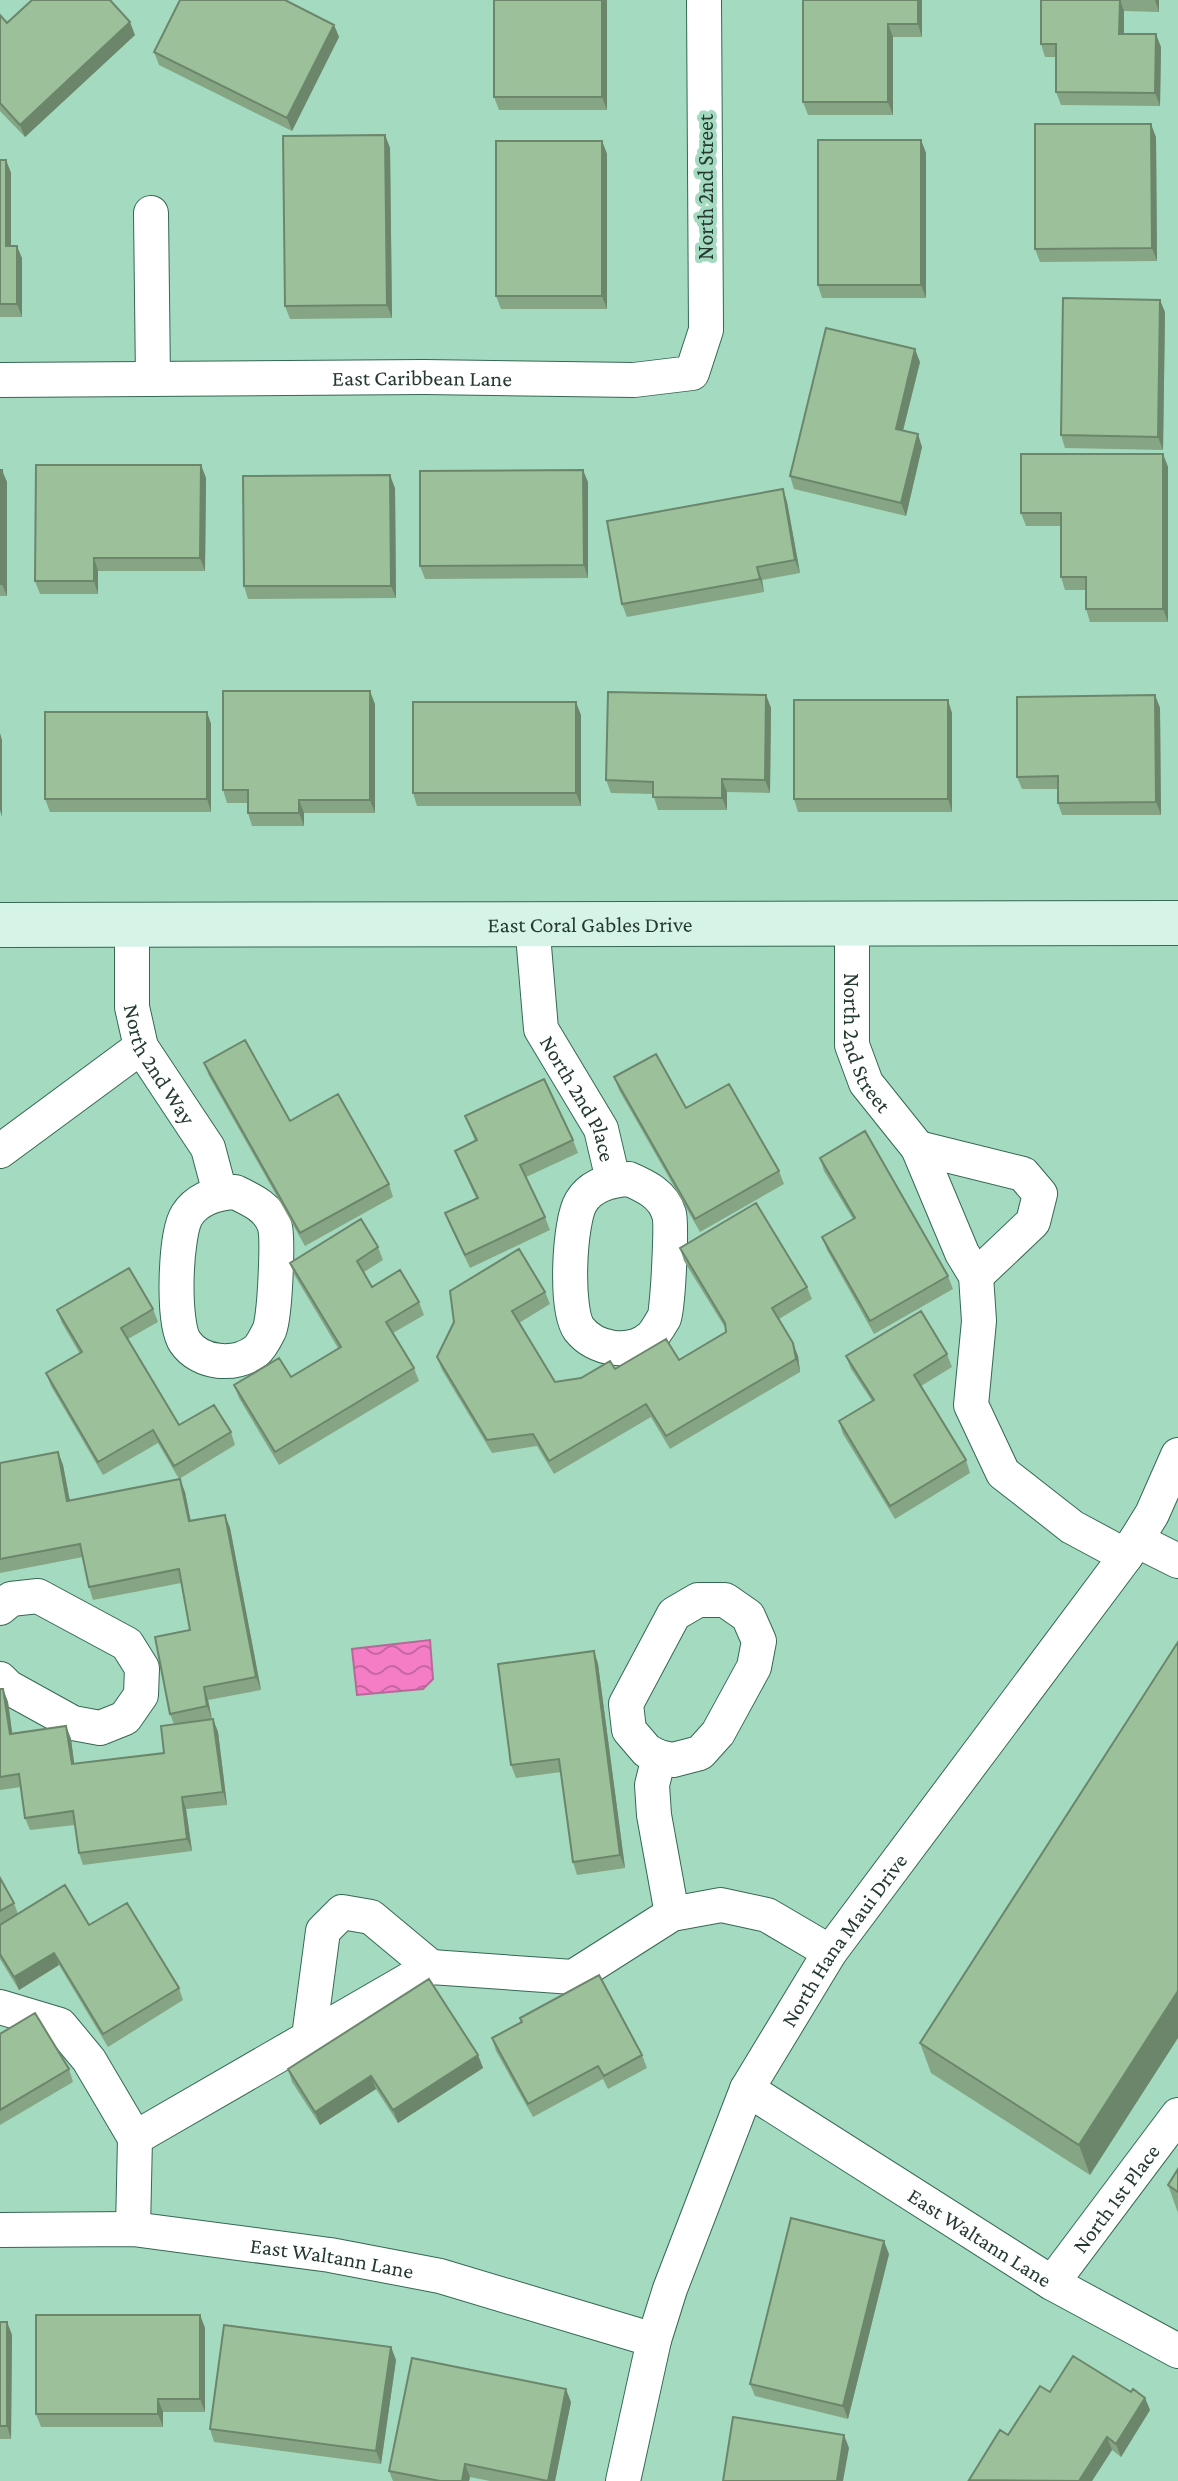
<svg xmlns="http://www.w3.org/2000/svg" width="1178" height="2481" font-family="'Crimson Pro',serif">
	<style>
		.water { fill: url(#water-waves); stroke: #b66999; stroke-width: 2 }
		.lines { fill: none; stroke-linecap: round; stroke-linejoin: round }
		.street-casing { stroke: #356853; stroke-width: 36 }
		.secondary-casing { stroke: #356853; stroke-width: 46 }
		.street { stroke: #fff; stroke-width: 34 }
		.secondary { stroke: #d6f3e7; stroke-width: 44 }
		.wall { fill: #85a584 }
		.shaded-wall { fill: #6c866c }
		.building { fill: #9bc09a; stroke: #6c866c; stroke-width: 2 }
		.labels { text-anchor: middle; dominant-baseline: central; stroke-width: 8; stroke-linejoin: round; paint-order: stroke }
		.street-label { font-size: 22px; fill: #243a30; stroke: #a4dac0 }
	</style>
	<defs>
		<pattern id="water-waves" width="16" height="10" patternUnits="userSpaceOnUse" patternTransform="scale(2)"><rect width="16" height="10" fill="#f57dc6"/><path d="M0 5q4-4 8 0t8 0" fill="none" stroke="#c667a1"/></pattern>
	</defs>
	<rect width="100%" height="100%" fill="#a4dac0"/>
	<path class="water" d="M430 1640 433 1679 423 1689 357 1695 352 1649Z"/>
	<g class="lines">
		<g class="street-casing">
			<g id="street">
				<path d="M151 213 153 379"/>
				<path id="s1" d="M0 380 424 377 634 380 692 373 706 330 704 0"/>
				<path id="s2" d="M532 923 541 1029 601 1129 613 1180"/>
				<path id="s3" d="M852 924V1045L866 1083 918 1148 962 1253 976 1276 979 1321 971 1405 1003 1473 1072 1527 1126 1556"/>
				<path id="s4" d="M132 925V1007L141 1047 208 1148 220 1193"/>
				<path d="M918 1148 1023 1174 1040 1194 1033 1222 976 1276"/>
				<path d="M0 1151 141 1047"/>
				<path d="M629 1179C645 1186 663 1194 669 1214 672 1224 668 1309 664 1318 661 1323 655 1334 650 1338 630 1355 595 1350 579 1329 565 1310 569 1222 581 1202 591 1185 611 1180 629 1179Z"/>
				<path d="M235 1192C252 1200 270 1208 275 1227 278 1240 275 1321 269 1331 266 1337 261 1347 256 1351 235 1367 200 1364 185 1342 172 1323 175 1234 187 1215 198 1198 218 1193 235 1192Z"/>
				<path d="M1136 1540 1178 1561"/>
				<path d="M698 1600H725L748 1616 759 1641 754 1667 718 1733 700 1753 673 1760 659 1757 647 1751 629 1730 626 1704 674 1614Z"/>
				<path d="M0 1608 11 1599 38 1596 127 1644 142 1668 141 1695 125 1718 100 1728 73 1723 8 1687 0 1679"/>
				<path d="M659 1757 652 1785 654 1815 672 1914"/>
				<path d="M0 2007 60 2025 89 2060 135 2138 133 2229"/>
				<path d="M309 2037 323 1931 342 1912 371 1917 431 1967"/>
				<path id="s5" d="M747 2089 1052 2283 1178 2351"/>
				<path d="M135 2138 431 1967 573 1977 672 1914 721 1905 767 1915 830 1952"/>
				<path id="s6" d="M0 2230 133 2229 330 2255 440 2276 654 2340"/>
				<path id="s7" d="M1052 2283 1178 2115"/>
				<path id="s8" d="M623 2481 654 2340 670 2289 747 2089 830 1952 1126 1556 1152 1514 1178 1455"/>
			</g>
		</g>
		<g class="secondary-casing">
			<g id="secondary">
				<path id="s9" d="M0 925 1178 923"/>
			</g>
		</g>
		<use href="#street" class="street"/>
		<use href="#secondary" class="secondary"/>
	</g>
	<path class="wall" d="M607 0V110H499L494 97Z
		M803 0H922V37H893V115H808L803 102Z
		M1041 0H1159V12L1124 11V34L1161 47 1160 106 1061 105 1056 92V57H1045L1041 44Z
		M0 15 7 23 135 35 25 137 0 111Z
		M334 25 339 37 292 131 159 65 154 52Z
		M385 135 390 148 392 318 290 319 285 306Z
		M1156 137 1157 261 1040 262 1035 249Z
		M921 140 926 153V298H822L818 285Z
		M602 141 607 154V309H501L496 296Z
		M0 160H6L11 173V246L22 258V317H0Z
		M1165 312 1163 450 1065 448 1061 435Z
		M920 362 903 431 922 447 906 516 794 489 790 476Z
		M1163 454 1168 467V622H1090L1086 609V590H1065L1061 577V526H1026L1021 513Z
		M201 465 206 478 205 571H98V594H40L35 581Z
		M0 470 7 482V596H0Z
		M588 482V578L425 579 420 566Z
		M395 488 396 598 248 599 244 586Z
		M783 489 787 502 800 573 762 580 764 592 627 617 622 604Z
		M766 695 771 708 770 793 727 792V810H658L653 794 611 793 606 780Z
		M1155 695 1160 708 1161 815H1062L1058 803V789H1022L1017 777Z
		M375 704V813H304V826H252L248 813V803H227L223 790Z
		M207 712 211 724V812H50L45 799Z
		M952 713V812H798L794 799Z
		M581 715V806H417L413 793Z
		M204 1063 290 1121 389 1184 393 1197 305 1246 209 1076Z
		M614 1077 686 1108 779 1171 784 1184 700 1232 619 1090Z
		M465 1116 573 1140 578 1153 526 1177 545 1217 550 1230 470 1268 450 1226 445 1213 476 1198 460 1164 455 1151 475 1141Z
		M820 1158 948 1276 953 1289 874 1334 827 1250 822 1237 853 1219 824 1171Z
		M378 1247 383 1260 364 1272 372 1287 419 1302 424 1315 393 1333 414 1368 419 1381 279 1465 239 1398 234 1385 291 1377 338 1348 295 1276 290 1263Z
		M680 1248 807 1287 812 1299 779 1319 798 1356 800 1372 670 1449 651 1417 554 1474 537 1446 492 1453 442 1370 437 1357 545 1292 550 1304 519 1323 555 1382 581 1378 615 1369 679 1360 726 1332V1329L684 1261Z
		M153 1309 158 1322 128 1339 179 1425 231 1432 235 1445 179 1479 158 1443 103 1475 51 1386 46 1373 80 1354 62 1323 57 1310Z
		M947 1354 952 1367 921 1386 966 1460 970 1473 895 1519 843 1434 839 1421 872 1401 851 1369 846 1356Z
		M58 1452 63 1465 70 1500 185 1492 191 1521 225 1515 230 1528 261 1690 208 1700 212 1719H213L218 1732 227 1805 186 1809 192 1851 83 1865 79 1853 75 1825 30 1830 25 1818 21 1787 0 1790V1689H3L8 1702 12 1733 66 1726 71 1739 74 1764 164 1753 174 1724 170 1714 190 1630 181 1583 93 1600 89 1587 83 1557 0 1573V1463Z
		M1178 1642 1090 2175 931 2073 920 2043Z
		M594 1651 598 1664 625 1868 577 1875 573 1862 561 1772 516 1778 511 1765Z
		M0 1878 14 1903 18 1914 89 1925 179 1988 183 2000 108 2047 59 1965 19 1990 0 1959Z
		M0 2034 69 2069 73 2082 0 2125Z
		M492 2038 642 2055 647 2068 608 2089 603 2079 533 2117 496 2051Z
		M478 2055 483 2068 398 2123 376 2089 320 2125 292 2082 288 2069Z
		M1178 2169V2213L1168 2185Z
		M889 2254 848 2419 755 2396 750 2384Z
		M200 2315 205 2328V2412H163V2427H41L36 2414Z
		M0 2322H7L12 2335 11 2439H0Z
		M391 2347 396 2360 381 2464 214 2442 210 2429Z
		M1050 2392H1131L1145 2398 1150 2410 1121 2457 1112 2450 1092 2481H969L1008 2435Z
		M571 2402 555 2481H490L470 2477 469 2481H393L389 2471Z"/>
	<path class="shaded-wall" d="M602 0H607V110L602 97Z
		M918 0H922V37L918 24Z
		M1120 0 1124 11V47L1119 34Z
		M1155 0H1159V12Z
		M130 22 135 35 25 137 20 125Z
		M888 24 893 37V115L888 102Z
		M334 25 339 37 292 131 287 118Z
		M1156 34 1161 47 1160 106 1155 93Z
		M1151 124 1156 137 1157 261 1152 248Z
		M385 135 390 148 392 318 387 305Z
		M921 140 926 153V298L921 285Z
		M602 141 607 154V309L602 296Z
		M6 160 11 173V258L6 246Z
		M17 246 22 258V317L17 304Z
		M1160 300 1165 312 1163 450 1158 437Z
		M915 349 920 362 900 442 896 429Z
		M918 434 922 447 906 516 901 503Z
		M1163 454 1168 467V622L1163 609Z
		M201 465 206 478 205 571 200 558Z
		M2 470 7 482V596L2 584Z
		M583 470 588 482V578L584 565Z
		M390 475 395 488 396 598 391 586Z
		M783 489 787 502 800 573 795 560Z
		M94 558 98 571V594L94 581Z
		M757 567 762 580 764 592 760 579Z
		M370 691 375 704V813L370 800Z
		M766 695 771 708 770 793 765 780Z
		M1155 695 1160 708 1161 815 1156 802Z
		M948 700 952 713V812L948 799Z
		M576 702 581 715V806L576 793Z
		M207 712 211 724V812L207 799Z
		M0 733 2 740V817L0 810Z
		M722 779 727 792V810L722 798Z
		M299 800 304 813V826L299 813Z
		M793 1343 798 1356 800 1372 796 1359Z
		M58 1452 63 1465 72 1514 67 1501Z
		M180 1479 185 1492 193 1534 189 1521Z
		M225 1515 230 1528 261 1690 256 1677Z
		M594 1651 598 1664 625 1868 620 1855Z
		M204 1687 208 1700 212 1719 207 1706Z
		M3 1689 8 1702 14 1746 10 1734Z
		M213 1719 218 1732 227 1805 223 1792Z
		M66 1726 71 1739 76 1777 72 1764Z
		M182 1797 186 1809 192 1851 187 1839Z
		M54 1953 59 1965 19 1990 14 1977Z
		M1178 1991V2038L1090 2175 1079 2145Z
		M478 2055 483 2068 398 2123 393 2110Z
		M371 2076 376 2089 320 2125 315 2112Z
		M884 2241 889 2254 848 2419 843 2406Z
		M200 2315 205 2328V2412L200 2399Z
		M7 2322 12 2335 11 2439 7 2426Z
		M391 2347 396 2360 381 2464 376 2451Z
		M566 2389 571 2402 555 2481H548Z
		M1145 2398 1150 2410 1121 2457 1116 2444Z
		M158 2399 163 2412V2427L158 2414Z
		M844 2435 849 2448 843 2481H837Z
		M1107 2437 1112 2450 1092 2481H1079Z
		M465 2464 470 2477 469 2481H462Z"/>
	<path class="building" d="M32 0H110L130 22 20 125 0 103V15L7 23Z
		M180 0H285L334 25 287 118 154 52Z
		M494 0H602V97H494Z
		M803 0H918V24H888V102H803Z
		M1041 0H1120L1119 34H1156L1155 93 1056 92V44H1041Z
		M1035 124H1151L1152 248 1035 249Z
		M385 135 387 305 285 306 283 136Z
		M818 140H921V285H818Z
		M496 141H602V296H496Z
		M0 160H6V246H17V304H0Z
		M1063 298 1160 300 1158 437 1061 435Z
		M826 328 915 349 896 429 918 434 901 503 790 476Z
		M1021 454H1163V609H1086V577H1061V513H1021Z
		M36 465H201L200 558H94V581H35Z
		M0 470H2V584H0Z
		M583 470 584 565 420 566V471Z
		M390 475 391 586H244L243 476Z
		M783 489 795 560 757 567 760 579 622 604 607 521Z
		M223 691H370V800H299V813H248V790H223Z
		M608 692 766 695 765 780 722 779V798L653 797V782L606 780Z
		M1155 695 1156 802 1058 803V776L1017 777V697Z
		M794 700H948V799H794Z
		M413 702H576V793H413Z
		M45 712H207V799H45Z
		M245 1040 290 1121 338 1094 389 1184 300 1233 204 1063Z
		M656 1054 686 1108 729 1084 779 1171 695 1219 614 1077Z
		M544 1079 573 1140 520 1165 545 1217 465 1255 445 1213 478 1198 455 1151 477 1140 465 1116Z
		M865 1131 948 1276 870 1321 822 1237 855 1218 820 1158Z
		M756 1203 807 1287 772 1308 793 1343 796 1359 666 1436 646 1404 549 1461 533 1434 487 1440 437 1357 454 1322 450 1291 519 1249 545 1292 512 1311 555 1382 581 1378 610 1361 615 1369 666 1339 679 1360 726 1332 725 1323 680 1248Z
		M361 1219 378 1247 357 1261 372 1287 400 1270 419 1302 386 1322 414 1368 275 1452 234 1385 279 1358 291 1377 341 1347 290 1263Z
		M129 1268 153 1309 121 1328 179 1425 214 1405 231 1432 174 1466 153 1430 98 1462 46 1373 82 1352 57 1310Z
		M921 1311 947 1354 914 1375 966 1460 890 1506 839 1421 874 1400 846 1356Z
		M58 1452 67 1501 180 1479 189 1521 225 1515 256 1677 204 1687 207 1706 170 1714 155 1637 190 1630 179 1569 89 1587 80 1544 0 1559V1463Z
		M1178 1642V1991L1079 2145 920 2043Z
		M594 1651 620 1855 573 1862 559 1759 511 1765 498 1664Z
		M0 1689H3L10 1734 66 1726 72 1764 164 1753 161 1726 213 1719 223 1792 182 1797 187 1839 79 1853 73 1811 25 1818 19 1774 0 1777Z
		M0 1878 14 1903 0 1911Z
		M65 1885 89 1925 127 1903 179 1988 103 2034 54 1953 14 1977 0 1954V1925Z
		M599 1975 642 2055 604 2076 598 2066 528 2104 492 2038 522 2022 520 2018Z
		M429 1979 478 2055 393 2110 371 2076 315 2112 288 2069Z
		M35 2013 69 2069 0 2110V2034Z
		M1178 2169V2192L1168 2185Z
		M791 2218 884 2241 843 2406 750 2384Z
		M36 2315H200V2399H158V2414H36Z
		M0 2322H7V2426H0Z
		M224 2325 391 2347 376 2451 210 2429Z
		M1073 2356 1131 2392 1133 2389 1145 2398 1116 2444 1107 2437 1079 2481 969 2480 1000 2430 1008 2435 1040 2386 1050 2392Z
		M412 2358 566 2389 548 2481 465 2464 462 2481H440L389 2471Z
		M733 2417 844 2435 837 2481H723Z"/>
	<g class="labels">
		<g class="street-label">
			<text transform="translate(705 187) rotate(-90)">North 2nd Street</text>
			<text stroke="none"><textPath href="#s1" startOffset="422">East Caribbean Lane</textPath></text>
			<text stroke="none"><textPath href="#s9" startOffset="590">East Coral Gables Drive</textPath></text>
			<text stroke="none"><textPath href="#s3" startOffset="122">North 2nd Street</textPath></text>
			<text stroke="none"><textPath href="#s4" startOffset="146">North 2nd Way</textPath></text>
			<text stroke="none"><textPath href="#s2" startOffset="186">North 2nd Place</textPath></text>
			<text stroke="none"><textPath href="#s8" startOffset="590">North Hana Maui Drive</textPath></text>
			<text stroke="none"><textPath href="#s7" startOffset="106">North 1st Place</textPath></text>
			<text stroke="none"><textPath href="#s5" startOffset="276">East Waltann Lane</textPath></text>
			<text stroke="none"><textPath href="#s6" startOffset="334">East Waltann Lane</textPath></text>
		</g>
	</g>
</svg>
